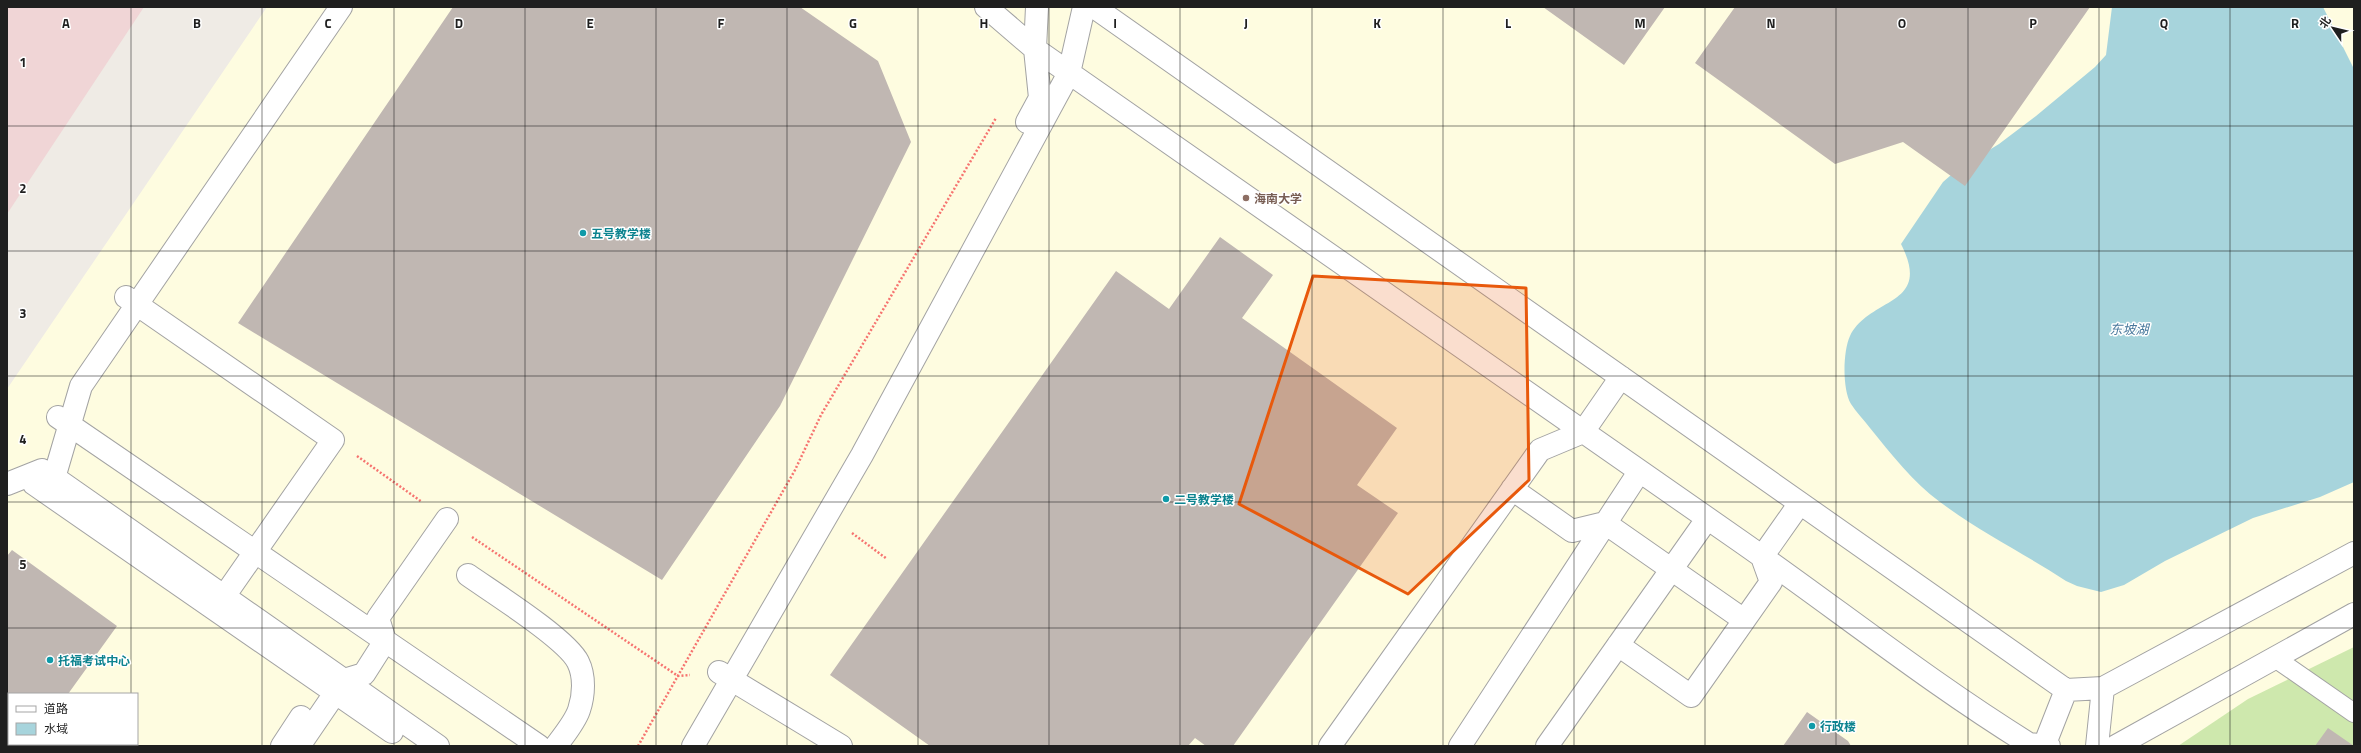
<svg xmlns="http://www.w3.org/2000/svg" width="2361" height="753" font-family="'Titillium Web','Noto Sans SC',sans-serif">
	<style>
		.commercial { fill: #f0d5d6 }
		.education { fill: #fefce0; fill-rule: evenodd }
		.grass { fill: #cee8ad }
		.water { fill: #a7d4dc }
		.building { fill: #c0b7b2 }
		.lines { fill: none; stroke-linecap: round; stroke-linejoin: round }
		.lane-casing { stroke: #a3a3a3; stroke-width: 20 }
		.street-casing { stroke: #a3a3a3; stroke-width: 24 }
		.path { stroke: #f67470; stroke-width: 2.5; stroke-dasharray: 2 2; stroke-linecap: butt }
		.lane { stroke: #fff; stroke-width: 18 }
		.street { stroke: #fff; stroke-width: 22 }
		.marked { fill: #e8590c; fill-opacity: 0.2; stroke: #e8590c; stroke-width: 3; stroke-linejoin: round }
		.grid { fill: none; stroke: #1f1f1f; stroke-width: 1; stroke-opacity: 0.55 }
		.education-dot { fill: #8d6e63; stroke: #fff; stroke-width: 1.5 }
		.culture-dot { fill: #0f9aa8; stroke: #fff; stroke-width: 1.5 }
		.labels { text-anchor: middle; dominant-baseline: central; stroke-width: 3; stroke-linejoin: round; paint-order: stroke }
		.education-label { font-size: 12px; font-weight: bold; fill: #785e54; stroke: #fff; text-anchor: start }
		.culture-label { font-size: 12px; font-weight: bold; fill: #0d838f; stroke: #fff; text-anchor: start }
		.water-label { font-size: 13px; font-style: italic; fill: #48789c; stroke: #fff }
		.grid-label { font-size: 13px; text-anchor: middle; font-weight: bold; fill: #1f1f1f; stroke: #fff; stroke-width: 3; stroke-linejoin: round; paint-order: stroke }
	</style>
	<rect width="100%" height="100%" fill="#efebe5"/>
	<path class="commercial" d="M7 7H144L7 214Z"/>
	<path class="education" d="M267 7H2354V746H7V389ZM9 694H137V744H9Z"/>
	<path class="grass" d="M2354 647V746H2178L2248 699Z"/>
	<path class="water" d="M2112 7H2323L2354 69V482L2320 497 2253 518 2165 561 2124 585 2101 592 2077 586 2066 581C2025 554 1980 532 1940 502 1913 482 1891 454 1870 428 1864 420 1856 412 1851 404 1842 389 1843 351 1850 336 1870 296 1933 307 1901 244L1943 182 1958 169 1999 144 2036 116 2095 67 2106 55Z"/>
	<path class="building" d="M453 7H800L878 61 911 142 780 406 662 580 238 323Z
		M1543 7H1665L1624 65Z
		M1735 7H2090L1965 186 1903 142 1835 164 1695 63Z
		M1220 237 1273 275 1242 318 1397 428 1357 485 1398 513 1233 746H1206L1195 738 1188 746H930L830 675 1116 271 1169 309Z
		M12 550 117 626 68 694H9V744H32L31 746H7V556Z
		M1807 712 1848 741 1851 746H1783Z
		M2328 728 2354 746H2315Z"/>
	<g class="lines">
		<g class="lane-casing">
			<path id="lane" d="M2275 658 2354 713"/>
		</g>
		<g class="street-casing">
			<path id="street" d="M986 7 1035 49C1270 214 1505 377 1740 541 1836 608 1929 682 2029 744L2049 746
				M1094 7 2066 690 2103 688 2354 553
				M1027 122 1040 98 1035 49 1037 7
				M126 297 333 440 216 608
				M58 417 539 746
				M7 484 42 470 48 473 438 746
				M34 484 392 732
				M1512 489 1572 531 1605 523 1744 620
				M46 491 54 478 81 386 341 7
				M468 575C492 592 567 639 578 662 585 676 584 695 579 710 575 722 564 735 556 746
				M1618 645 1691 696 1771 582 1762 557 1800 503
				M719 672 841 746
				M282 746 301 717
				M299 746 344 680 364 674 385 641 378 618 447 519
				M693 746 862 455 1069 73 1084 7
				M1330 746 1540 450 1583 432 1621 377
				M1460 746 1639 472
				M1547 746 1707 519
				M2044 746 2066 690
				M2097 746 2103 688
				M2116 746 2354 614"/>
		</g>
		<path class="path" d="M357 456 422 502
			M852 533 887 559
			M472 537 678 676 690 675
			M638 746 795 470 821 415 996 118"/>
		<use href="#lane" class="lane"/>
		<use href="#street" class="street"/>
	</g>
	<path class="marked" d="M1313 276 1526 288 1529 480 1408 594 1239 504Z"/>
	<path class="grid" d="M131 7V694M262 7V746M394 7V746M525 7V746M656 7V746M787 7V746M918 7V746M1049 7V746M1180 7V746M1312 7V746M1443 7V746M1574 7V746M1705 7V746M1836 7V746M1968 7V746M2099 7V746M2230 7V746M7 126H2354M7 251H2354M7 376H2354M7 502H2354M7 628H2354M131 744V746"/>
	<circle class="education-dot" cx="1246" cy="198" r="4"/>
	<g class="culture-dot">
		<circle cx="583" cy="233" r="4"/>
		<circle cx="1166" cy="499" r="4"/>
		<circle cx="50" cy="660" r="4"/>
		<circle cx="1812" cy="726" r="4"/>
	</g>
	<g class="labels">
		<g class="education-label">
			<text x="1254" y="198">海南大学</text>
		</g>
		<g class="culture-label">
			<text x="591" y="233">五号教学楼</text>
			<text x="1174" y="499">二号教学楼</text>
			<text x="58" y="660">托福考试中心</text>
			<text x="1820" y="726">行政楼</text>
		</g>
		<g class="water-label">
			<text x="2129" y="329">东坡湖</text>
		</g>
	</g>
	<g class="grid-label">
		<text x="66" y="28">A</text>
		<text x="197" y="28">B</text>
		<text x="328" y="28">C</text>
		<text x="459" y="28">D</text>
		<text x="590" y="28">E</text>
		<text x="721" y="28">F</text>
		<text x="853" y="28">G</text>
		<text x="984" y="28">H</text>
		<text x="1115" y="28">I</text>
		<text x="1246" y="28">J</text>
		<text x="1377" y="28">K</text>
		<text x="1508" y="28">L</text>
		<text x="1640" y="28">M</text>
		<text x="1771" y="28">N</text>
		<text x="1902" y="28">O</text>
		<text x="2033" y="28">P</text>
		<text x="2164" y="28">Q</text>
		<text x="2295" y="28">R</text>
		<text x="23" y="67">1</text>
		<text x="23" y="193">2</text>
		<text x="23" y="318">3</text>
		<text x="23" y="444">4</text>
		<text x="23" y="569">5</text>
	</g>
	<rect width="2361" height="753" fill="none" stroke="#1f1f1f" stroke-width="16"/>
	<rect x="8" y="693" width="130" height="52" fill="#ffffff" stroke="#a5a5a5"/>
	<rect x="16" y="706" width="20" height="6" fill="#ffffff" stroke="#a5a5a5"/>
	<text x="44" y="713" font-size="12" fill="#1f1f1f">道路</text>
	<rect x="16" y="723" width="20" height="12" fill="#a7d4dc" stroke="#a5a5a5"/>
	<text x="44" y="733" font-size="12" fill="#1f1f1f">水域</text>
	<g transform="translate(2333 28) rotate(305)" stroke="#ffffff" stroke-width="3" paint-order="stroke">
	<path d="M0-3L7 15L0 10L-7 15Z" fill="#1f1f1f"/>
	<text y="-6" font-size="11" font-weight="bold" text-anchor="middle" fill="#1f1f1f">北</text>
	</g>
</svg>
